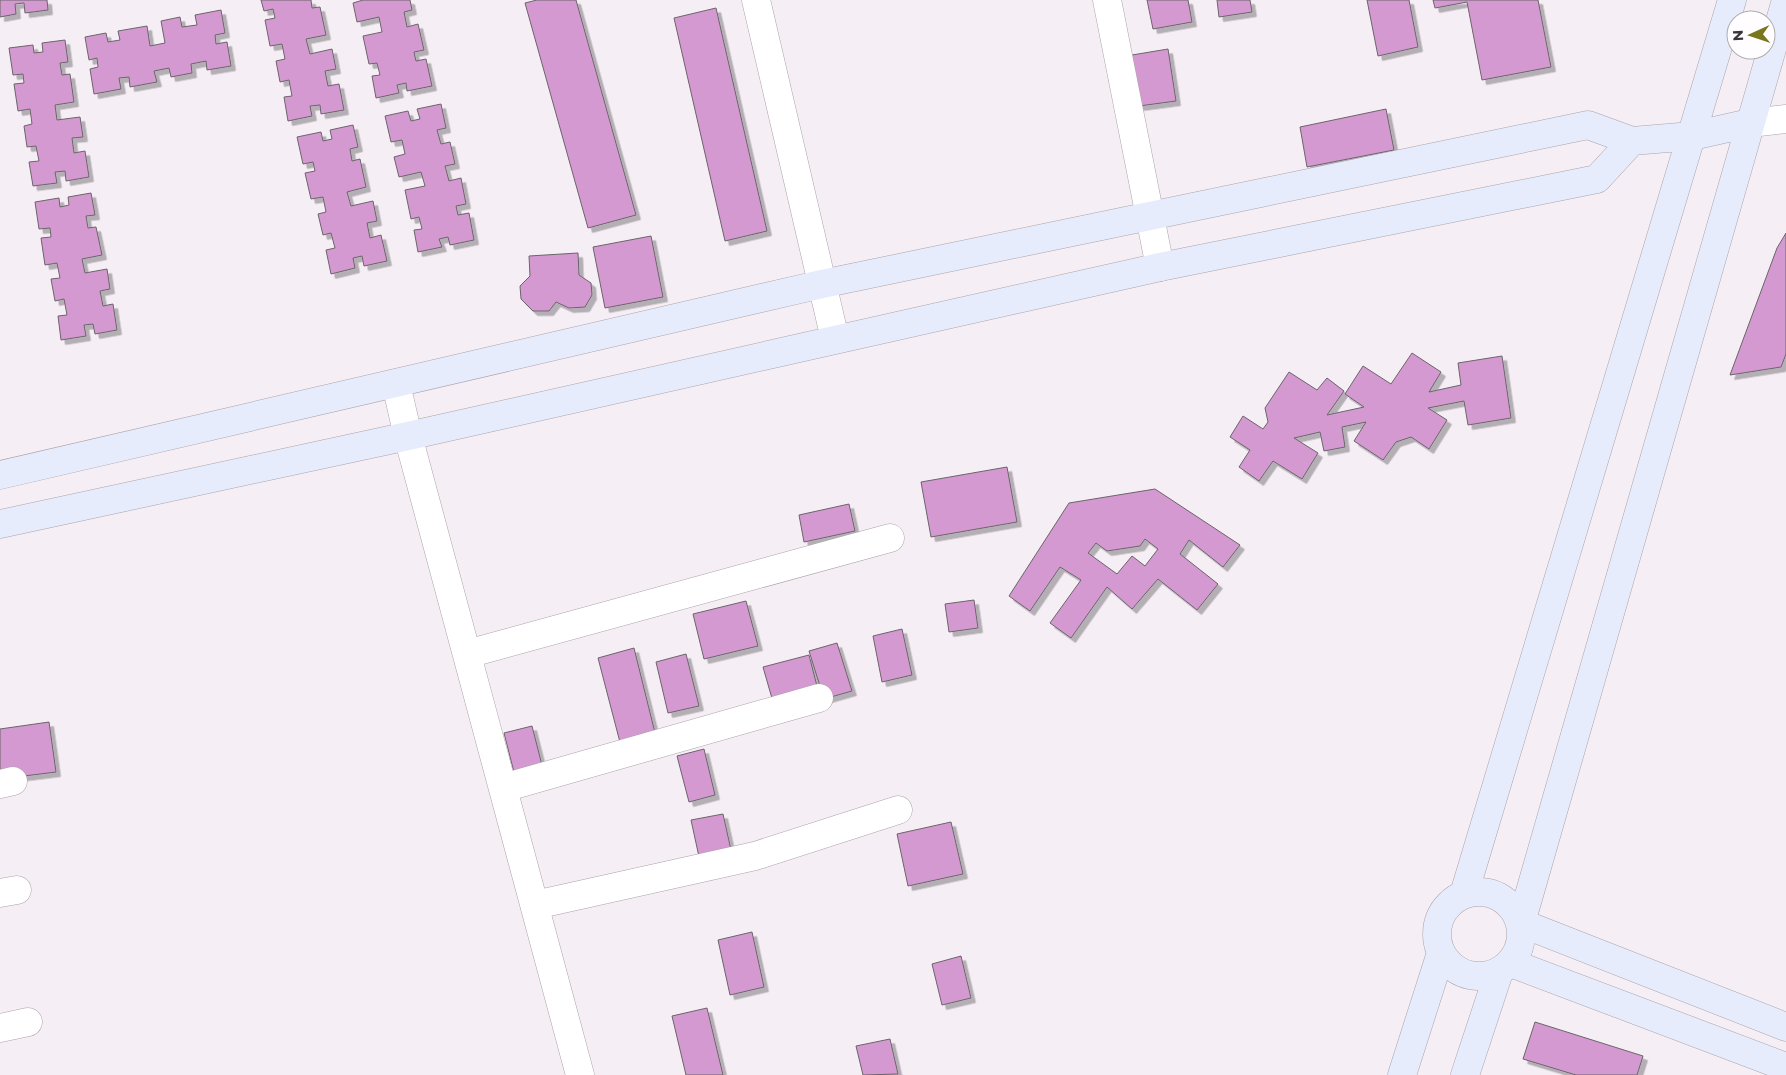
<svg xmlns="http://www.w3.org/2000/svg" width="1786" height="1075" font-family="Montserrat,sans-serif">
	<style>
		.building { fill: #d499d1; stroke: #6b646a; fill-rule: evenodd; filter: url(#shadow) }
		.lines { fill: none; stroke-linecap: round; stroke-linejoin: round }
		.street-casing { stroke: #aba3aa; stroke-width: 29 }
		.secondary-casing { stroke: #aba3aa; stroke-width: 29 }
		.street { stroke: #fff; stroke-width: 28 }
		.secondary { stroke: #e6ecfc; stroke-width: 28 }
	</style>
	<defs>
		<filter id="shadow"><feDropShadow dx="4.5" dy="4.5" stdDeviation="0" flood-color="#0004"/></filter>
	</defs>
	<rect width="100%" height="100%" fill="#f6eef5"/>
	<path class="building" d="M0 0H47L48 10 25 13 24 3 15 4 16 14 0 17Z
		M261 0H311L312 8 320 7 326 35 306 39 310 54 332 49 336 69 325 71 328 86 339 84 344 110 321 114 320 105 310 106 312 116 288 121 284 97 292 96 289 80 280 82 276 61 285 59 282 44 270 46 265 20 275 18 273 9 264 11Z
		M363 0H410L412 10 404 12 407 27 418 24 424 50 414 52 416 61 426 59 432 86 407 91 406 83 397 85 399 93 376 98 372 76 380 75 377 63 369 64 363 36 382 32 379 17 357 22 353 3Z
		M537 0H576L636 215 588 228 525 3Z
		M1147 0H1188L1192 22 1153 29Z
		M1217 0H1250L1252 12 1219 17Z
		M1367 0H1409L1418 47 1378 56Z
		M1433 0H1538L1551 67 1482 80 1467 2 1435 8Z
		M716 8 767 231 725 241 674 18Z
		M221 10 225 33 215 35 216 44 227 42 231 66 207 70 206 61 191 64 192 73 171 77 169 68 154 71 157 82 130 87 129 77 119 78 121 89 94 94 90 69 98 67 97 58 89 60 85 37 106 33 108 42 120 40 118 31 147 26 150 46 165 43 161 21 180 17 182 27 197 25 195 15Z
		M65 40 68 62 60 63 62 75 70 74 74 102 55 105 57 120 80 117 83 137 72 138 74 153 85 151 89 177 66 181 65 171 55 172 57 183 33 186 29 162 39 161 36 146 27 147 24 126 32 124 30 109 18 111 14 84 24 83 23 74 13 75 9 48 33 45 34 53 43 52 42 43Z
		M1168 49 1176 101 1139 106 1132 55Z
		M441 104 446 128 437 130 441 144 450 142 455 164 445 166 449 181 461 178 466 204 456 206 458 215 469 213 474 240 450 245 448 237 439 239 442 247 418 252 414 230 422 229 419 217 411 219 405 190 425 186 421 172 399 177 394 157 405 154 402 140 391 142 385 116 408 111 411 121 420 119 417 109Z
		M1386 109 1394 150 1307 167 1300 127Z
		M353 125 358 147 350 149 352 161 360 159 366 187 347 192 351 206 373 201 377 221 367 223 370 238 381 235 387 261 364 266 362 256 353 258 355 268 331 274 326 250 335 248 331 233 323 235 318 214 326 212 323 197 311 199 305 173 315 171 313 162 303 164 297 137 321 132 323 141 332 139 330 130Z
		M91 193 95 215 86 216 88 228 96 227 102 255 82 259 85 273 107 269 110 289 100 291 103 306 113 304 117 330 95 334 93 324 84 325 86 336 61 340 58 316 67 315 64 299 55 301 51 279 60 278 57 263 45 265 41 238 51 237 50 228 39 229 35 202 59 198 60 207 69 205 68 197Z
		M1786 233V354L1781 367 1730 375 1777 248Z
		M651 236 663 297 605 308 593 247Z
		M578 253 579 275 591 283 592 295 585 307 569 308 556 302 549 311H533L521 299 520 286 530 276 529 256Z
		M1412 353 1441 372 1429 392 1461 385 1458 363 1502 356 1511 418 1468 425 1464 401 1428 408 1447 420 1429 449 1411 437 1396 442 1383 460 1354 441 1366 422 1342 427 1345 447 1324 451 1320 432 1294 438 1318 453 1302 479 1273 461 1259 481 1239 467 1250 450 1230 437 1243 416 1263 429 1268 422 1265 408 1289 372 1317 390 1327 378 1344 391 1327 415 1364 407 1345 394 1363 366 1391 384Z
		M1007 467 1017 522 931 537 921 482Z
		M1155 489 1240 545 1223 567 1189 540 1180 554 1218 584 1197 610 1158 579 1132 609 1107 587 1071 638 1050 623 1081 580 1060 567 1030 611 1009 596 1069 503ZM1145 539 1158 549 1145 566 1132 556 1117 574 1088 553 1096 543 1107 551 1140 546Z
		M849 504 855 531 804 542 799 515Z
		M974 600 978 628 949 632 945 604Z
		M746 601 758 646 704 659 693 614Z
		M902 629 912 675 882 682 873 636Z
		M837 643 852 691 824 699 809 651Z
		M634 648 657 741 622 750 598 658Z
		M686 654 699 706 668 713 656 662Z
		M809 655 818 690 773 702 763 667Z
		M49 722 56 772 0 779V729Z
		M532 726 544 773 516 780 504 733Z
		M704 749 715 795 689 802 677 756Z
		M723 814 733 859 701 866 691 820Z
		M951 822 963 874 908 886 897 834Z
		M752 932 764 987 730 995 718 940Z
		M961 956 971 998 942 1005 932 964Z
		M707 1008 723 1075H686L672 1016Z
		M1535 1022 1643 1056 1637 1075H1576L1523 1059Z
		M890 1039 898 1074 863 1075 856 1046Z"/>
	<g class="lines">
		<g class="street-casing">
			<path id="street" d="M756 0 835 339
				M1107 0 1160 267
				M1750 123 1786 119
				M396 384 408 436 580 1075
				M467 654 890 538
				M0 784 13 781
				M503 788 819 698
				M0 893 17 890
				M535 905 755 856 898 810
				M0 1028 28 1022"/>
		</g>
		<g class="secondary-casing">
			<path id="secondary" d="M1786 0 1521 923 1786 1027
				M0 475 822 284 1588 125 1632 141 1692 136 1750 123
				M0 524 408 436 1160 267 1597 179 1632 141
				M1437 934a42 42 0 1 1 84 0a42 42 0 1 1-84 0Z
				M1464 894 1732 0
				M1511 963 1786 1067
				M1402 1075 1441 953
				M1465 1075 1499 972"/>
		</g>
		<use href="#street" class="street"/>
		<use href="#secondary" class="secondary"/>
	</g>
	<g transform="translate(1751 35) rotate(267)"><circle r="24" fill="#fffdff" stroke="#b0adb0"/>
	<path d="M0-4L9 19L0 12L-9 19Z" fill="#78771e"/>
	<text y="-8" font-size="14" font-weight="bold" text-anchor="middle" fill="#393639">N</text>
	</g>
</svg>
